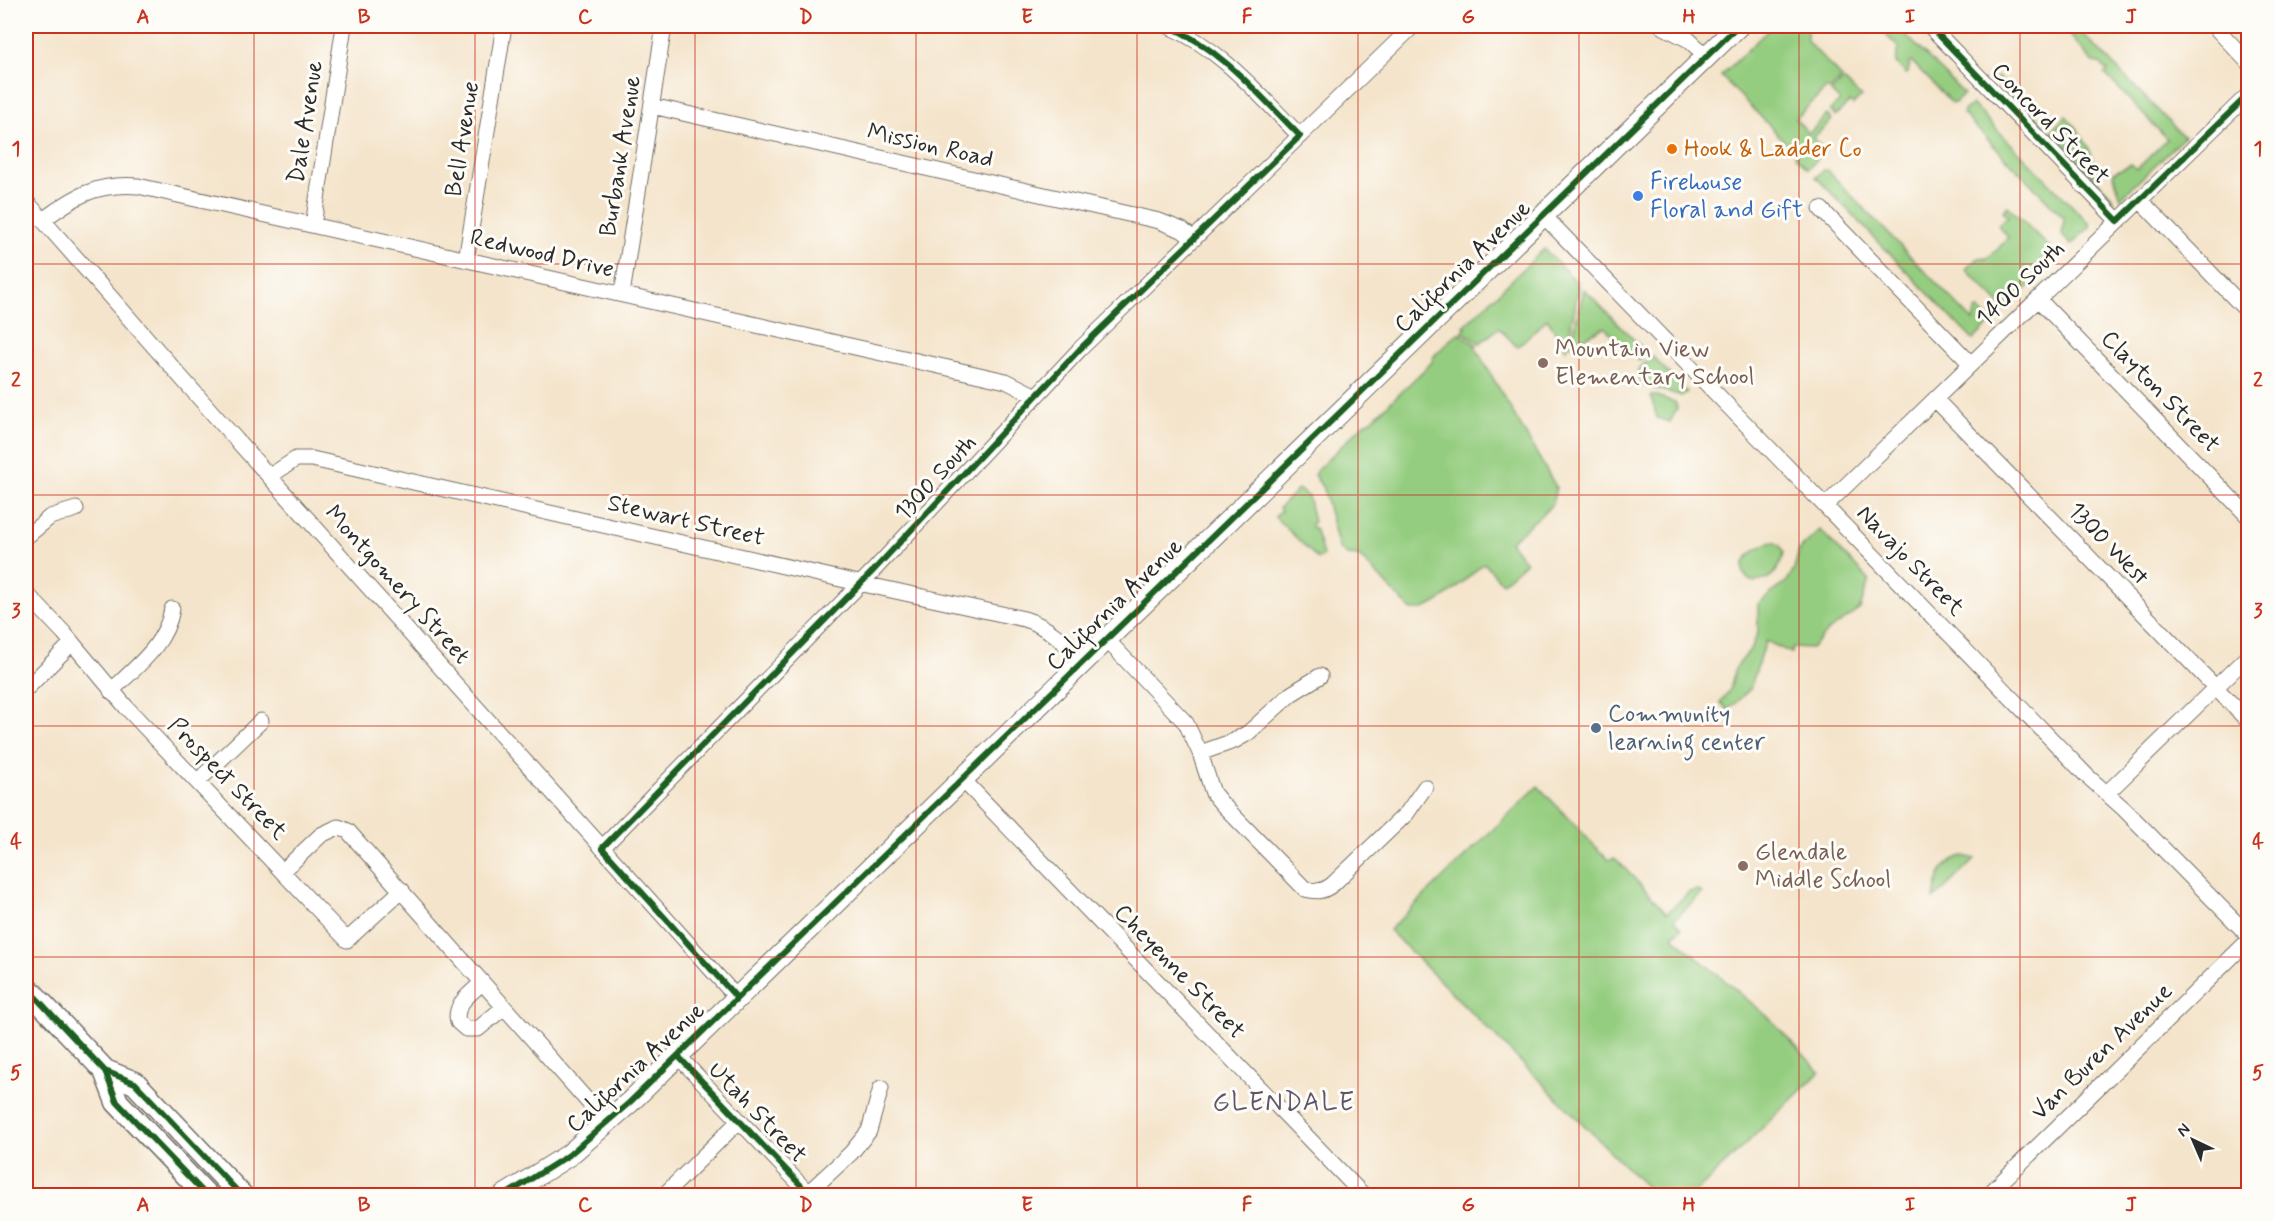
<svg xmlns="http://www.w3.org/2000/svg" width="2274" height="1221" font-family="Mynerve,sans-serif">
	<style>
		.green { fill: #95cd80; stroke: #607c56; stroke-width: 1.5 }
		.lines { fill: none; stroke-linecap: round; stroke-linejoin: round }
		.minor-casing { stroke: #716c63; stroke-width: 17 }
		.secondary-casing { stroke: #716c63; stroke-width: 23 }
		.primary-casing { stroke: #716c63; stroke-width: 25 }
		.minor { stroke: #fff; stroke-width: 15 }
		.secondary { stroke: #fff; stroke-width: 21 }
		.primary { stroke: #fff; stroke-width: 22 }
		.cycleway-casing { stroke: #fdfcf7; stroke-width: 10 }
		.cycleway { stroke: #1b5e20; stroke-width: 6 }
		.grid { fill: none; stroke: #c8321e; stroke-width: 1.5; stroke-opacity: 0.55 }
		.food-dot { fill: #e8710a; stroke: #fdfcf7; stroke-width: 2 }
		.shop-dot { fill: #3f7fe0; stroke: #fdfcf7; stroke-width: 2 }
		.education-dot { fill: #8d6e63; stroke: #fdfcf7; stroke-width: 2 }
		.service-dot { fill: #5c6f8a; stroke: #fdfcf7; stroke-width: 2 }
		.labels { text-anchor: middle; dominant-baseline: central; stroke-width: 6; stroke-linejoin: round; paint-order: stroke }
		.street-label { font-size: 24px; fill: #2b2b2b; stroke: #fdfcf7 }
		.food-label { font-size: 24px; fill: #c56008; stroke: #fdfcf7; text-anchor: start }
		.shop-label { font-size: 24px; fill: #366cbe; stroke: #fdfcf7; text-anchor: start }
		.education-label { font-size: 24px; fill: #785e54; stroke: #fdfcf7; text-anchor: start }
		.service-label { font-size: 24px; fill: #4e5e75; stroke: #fdfcf7; text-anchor: start }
		.neighbourhood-label { font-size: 26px; letter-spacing: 1.5px; fill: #61556b; stroke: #fdfcf7 }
		.neatline { fill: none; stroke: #c8321e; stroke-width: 2 }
		.grid-label { font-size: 20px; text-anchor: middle; font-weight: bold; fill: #c8321e }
	</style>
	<rect width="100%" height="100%" fill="#fdfcf7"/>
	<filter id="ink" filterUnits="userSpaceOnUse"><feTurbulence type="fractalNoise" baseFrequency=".0167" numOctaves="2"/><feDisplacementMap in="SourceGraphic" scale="12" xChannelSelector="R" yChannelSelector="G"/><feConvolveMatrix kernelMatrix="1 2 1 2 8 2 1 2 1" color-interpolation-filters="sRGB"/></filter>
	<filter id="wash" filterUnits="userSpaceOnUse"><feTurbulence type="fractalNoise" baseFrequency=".008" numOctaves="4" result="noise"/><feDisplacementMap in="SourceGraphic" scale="24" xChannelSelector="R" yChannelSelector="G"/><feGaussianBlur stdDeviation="1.35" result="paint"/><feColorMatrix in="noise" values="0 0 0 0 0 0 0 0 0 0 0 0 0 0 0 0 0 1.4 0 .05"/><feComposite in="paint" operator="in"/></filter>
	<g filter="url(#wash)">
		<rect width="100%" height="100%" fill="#f4e4cb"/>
		<path class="green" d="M1772 26H1807V41L1842 78 1830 90 1827 88 1795 119 1809 133 1827 115 1832 120 1813 138 1825 151 1808 169 1795 156 1796 153 1721 76Z
			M1877 26H1897L1964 94 1955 103H1952L1912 62 1910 63 1908 73 1906 74 1896 63 1898 47Z
			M2057 26H2075L2184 137 2121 198 2113 173 2131 164 2137 169 2167 139 2105 74 2108 71 2100 63 2093 62 2062 26 2059 28Z
			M1997 77 2113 197 2114 201 1997 81Z
			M1844 80 1861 97 1853 105 1850 102 1835 116 1830 110 1840 101 1831 92Z
			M1972 104 2090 224V227L2071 245 2062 235 2064 218 1963 114 1964 111Z
			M2066 116C2082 133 2094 153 2097 176L2052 130Z
			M1824 170H1827L1973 321 1975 312 1979 309 1992 322 1974 339H1972L1816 177Z
			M2008 206 2059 257 2005 310 1966 269 1977 259 1984 257 1986 259 1998 249 2008 237 1998 225 2008 216 2003 211Z
			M1544 249 1578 283 1576 285 1579 288 1566 349 1547 319 1517 347 1499 328 1480 343 1462 332 1466 328 1464 326Z
			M1584 289 1647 353 1639 361 1604 327 1570 346Z
			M1458 333 1477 345 1475 347 1556 487 1553 502 1550 507 1510 542 1526 562 1502 583 1484 563C1469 576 1429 618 1410 609L1359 556 1347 555 1339 548 1323 488 1314 475 1317 470 1365 423 1372 420 1432 362 1434 356Z
			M1652 356 1687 392 1682 396 1642 385 1638 370Z
			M1653 395 1675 402 1677 408 1670 422 1657 418 1651 396Z
			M1298 489 1308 496 1314 522 1311 524 1312 528H1315L1323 555 1318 559 1275 517 1281 511 1279 508Z
			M1820 530 1869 580 1860 609 1828 631 1811 648 1793 647 1791 653 1766 641 1750 689 1728 710 1720 702 1730 690 1735 669 1752 647 1758 632V604L1787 581 1794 570 1799 550Z
			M1774 542 1780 546 1783 552C1782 558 1781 565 1777 570 1771 578 1755 587 1747 578 1733 562 1760 543 1774 542Z
			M1538 786 1608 860 1615 858 1667 913 1689 892 1698 890 1702 893 1674 920 1681 928 1673 937 1767 1016 1820 1072 1693 1195H1654L1389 930Z
			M1963 856 1975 859 1934 899C1936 881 1943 860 1963 856Z"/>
	</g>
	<g filter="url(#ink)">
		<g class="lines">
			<g class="minor-casing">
				<path id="minor" d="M1168 26C1221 48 1260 96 1300 136
					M1662 26 1689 40 1706 56
					M1930 26 2118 221
					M2214 26 2248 62
					M652 106 1159 221 1182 230 1194 239
					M2140 200 2248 312
					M26 201 216 417 737 998
					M1821 209 1971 364
					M1543 215 2086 775 2124 809 2248 935
					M43 220C75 196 96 183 138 186L1006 381 1036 396
					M313 225 344 26
					M466 260 504 26
					M622 294 664 26
					M2038 299 2248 516
					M1935 399 2248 721
					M270 476 296 459H312L845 580 1024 619C1048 626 1066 644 1083 661
					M1825 506 2248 95
					M26 537 50 517 76 509
					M26 593 64 633 126 707 347 940 402 890
					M1106 639 1186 723 1200 753 1213 793 1222 804 1305 889C1317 892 1323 892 1333 884L1407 813 1425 787
					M26 689 72 643
					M111 691C136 667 166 645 172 609
					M1200 753 1234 741 1248 733 1291 694 1320 676
					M962 779 1364 1196
					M198 781 261 721
					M2107 793 2248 656
					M602 848 872 572 1080 349 1413 26
					M283 871 321 835 338 827 348 831 607 1123
					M482 983C471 993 453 1005 458 1022L466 1029H478L503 1008
					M678 1056 811 1196
					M809 1192 851 1153 869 1131 881 1088
					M663 1196 739 1121
					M1987 1196 2248 941"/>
			</g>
			<g class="secondary-casing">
				<path id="secondary" d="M504 1196 569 1155 630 1102 1738 26"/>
			</g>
			<g class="primary-casing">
				<path id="primary" d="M26 987 105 1071 135 1083 242 1196
					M105 1071 117 1102 207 1196"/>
			</g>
			<use href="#minor" class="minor"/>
			<use href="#secondary" class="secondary"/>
			<use href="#primary" class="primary"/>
			<g class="cycleway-casing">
				<path id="cycleway" d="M1930 26 2118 221 2248 95
					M26 987 105 1071 135 1083 242 1196
					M737 998 602 848 872 572 1080 349 1300 136C1260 96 1221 48 1168 26
					M678 1056 811 1196
					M105 1071 117 1102 207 1196
					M504 1196 569 1155 630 1102 1738 26"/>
			</g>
			<use href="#cycleway" class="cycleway"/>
		</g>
	</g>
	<path class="grid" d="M254 26V1196M475 26V1196M695 26V1196M916 26V1196M1137 26V1196M1358 26V1196M1579 26V1196M1799 26V1196M2020 26V1196M26 264H2248M26 495H2248M26 726H2248M26 957H2248"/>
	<circle class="food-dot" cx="1672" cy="149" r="6"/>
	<circle class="shop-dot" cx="1638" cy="196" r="6"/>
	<g class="education-dot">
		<circle cx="1543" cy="363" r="6"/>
		<circle cx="1743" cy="866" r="6"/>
	</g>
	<circle class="service-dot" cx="1596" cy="728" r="6"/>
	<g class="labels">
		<g class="street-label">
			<text transform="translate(306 122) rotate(-81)">Dale Avenue</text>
			<text transform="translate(2050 124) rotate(46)">Concord Street</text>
			<text transform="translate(463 139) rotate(-81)">Bell Avenue</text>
			<text transform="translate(930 146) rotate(13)">Mission Road</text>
			<text transform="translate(621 156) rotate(-81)">Burbank Avenue</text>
			<text transform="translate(542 254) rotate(13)">Redwood Drive</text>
			<text transform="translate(1463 267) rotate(-44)">California Avenue</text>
			<text transform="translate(2021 284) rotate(-44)">1400 South</text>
			<text transform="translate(2160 392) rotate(46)">Clayton Street</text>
			<text transform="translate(936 478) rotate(-47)">1300 South</text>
			<text transform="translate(686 521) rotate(13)">Stewart Street</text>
			<text transform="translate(2108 544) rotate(46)">1300 West</text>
			<text transform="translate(1910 561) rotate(46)">Navajo Street</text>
			<text transform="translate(397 585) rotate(48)">Montgomery Street</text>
			<text transform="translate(1115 605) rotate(-44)">California Avenue</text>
			<text transform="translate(227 779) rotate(46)">Prospect Street</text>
			<text transform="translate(1179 972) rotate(46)">Cheyenne Street</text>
			<text transform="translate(2102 1052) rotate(-44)">Van Buren Avenue</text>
			<text transform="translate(636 1068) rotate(-43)">California Avenue</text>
			<text transform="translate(757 1113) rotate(46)">Utah Street</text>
		</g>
		<g class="food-label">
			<text x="1684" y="149">Hook &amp; Ladder Co</text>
		</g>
		<g class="shop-label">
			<text x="1650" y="182">Firehouse<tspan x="1650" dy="28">Floral and Gift</tspan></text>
		</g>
		<g class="education-label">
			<text x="1555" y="349">Mountain View<tspan x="1555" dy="28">Elementary School</tspan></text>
			<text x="1755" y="852">Glendale<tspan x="1755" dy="28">Middle School</tspan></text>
		</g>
		<g class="service-label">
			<text x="1608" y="714">Community<tspan x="1608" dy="28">learning center</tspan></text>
		</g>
		<g class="neighbourhood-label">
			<text x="1284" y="1103">GLENDALE</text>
		</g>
	</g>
	<rect width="2274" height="1221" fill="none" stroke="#fdfcf7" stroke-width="66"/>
	<g transform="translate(2193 1140) rotate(316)" stroke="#fdfcf7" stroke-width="4.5" paint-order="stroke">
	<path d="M0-4.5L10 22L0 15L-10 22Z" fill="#2b2b2b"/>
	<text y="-9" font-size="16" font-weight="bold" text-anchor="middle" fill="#2b2b2b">N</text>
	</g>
	<rect x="33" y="33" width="2208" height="1155" class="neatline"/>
	<g class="grid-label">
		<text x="143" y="23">A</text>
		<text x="364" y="23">B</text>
		<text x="585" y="23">C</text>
		<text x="806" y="23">D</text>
		<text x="1027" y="23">E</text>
		<text x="1247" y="23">F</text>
		<text x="1468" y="23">G</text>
		<text x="1689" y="23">H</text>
		<text x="1910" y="23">I</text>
		<text x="2131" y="23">J</text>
		<text x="16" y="155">1</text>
		<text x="2258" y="155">1</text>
		<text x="16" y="386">2</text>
		<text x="2258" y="386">2</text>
		<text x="16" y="617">3</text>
		<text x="2258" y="617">3</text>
		<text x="16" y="848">4</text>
		<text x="2258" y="848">4</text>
		<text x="16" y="1079">5</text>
		<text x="2258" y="1079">5</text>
		<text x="143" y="1211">A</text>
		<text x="364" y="1211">B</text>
		<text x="585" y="1211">C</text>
		<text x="806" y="1211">D</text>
		<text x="1027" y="1211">E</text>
		<text x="1247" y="1211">F</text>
		<text x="1468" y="1211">G</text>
		<text x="1689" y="1211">H</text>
		<text x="1910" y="1211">I</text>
		<text x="2131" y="1211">J</text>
	</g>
</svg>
